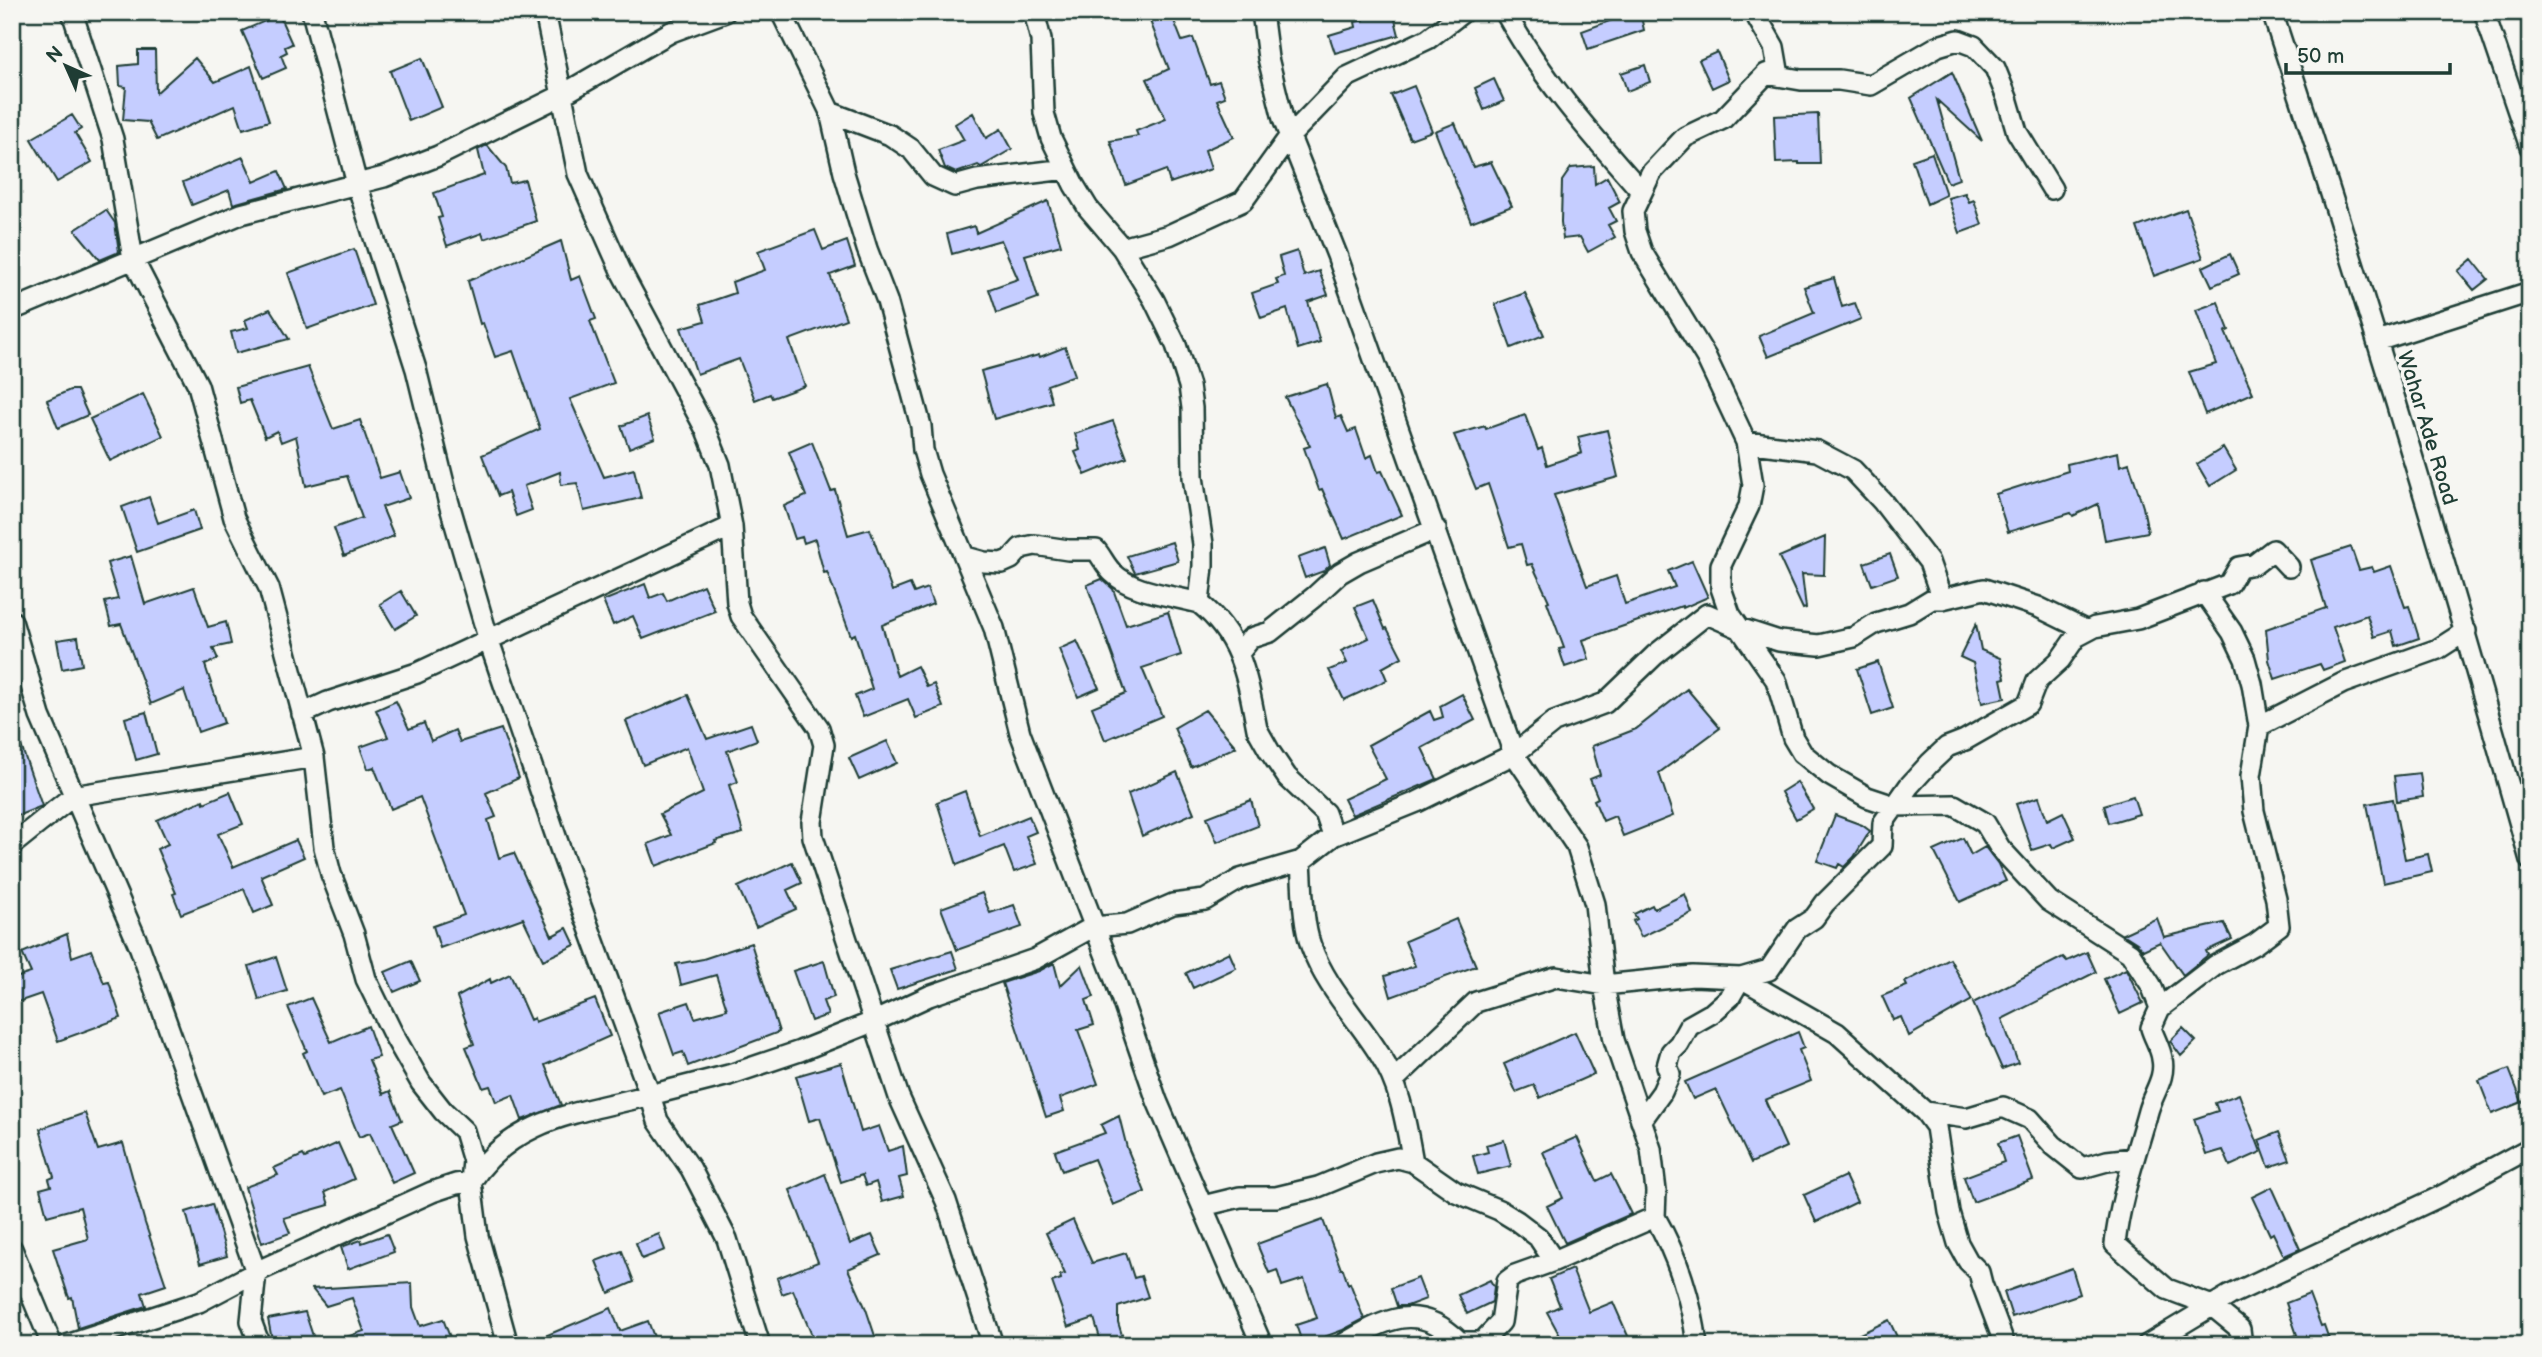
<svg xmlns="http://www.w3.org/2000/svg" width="2542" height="1357" font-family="'Balsamiq Sans',sans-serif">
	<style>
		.building { fill: #c5cdff; stroke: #1f3d34; stroke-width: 2 }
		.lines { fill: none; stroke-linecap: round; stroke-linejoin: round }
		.minor-casing { stroke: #1f3d34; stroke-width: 24 }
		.minor { stroke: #f6f6f2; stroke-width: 19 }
		.labels { text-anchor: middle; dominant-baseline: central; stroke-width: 7; stroke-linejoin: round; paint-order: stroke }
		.street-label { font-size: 21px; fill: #1f3d34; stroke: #f6f6f2 }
	</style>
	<rect width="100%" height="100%" fill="#f6f6f2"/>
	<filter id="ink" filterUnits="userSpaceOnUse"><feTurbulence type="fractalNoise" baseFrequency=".0143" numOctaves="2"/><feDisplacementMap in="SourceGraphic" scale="14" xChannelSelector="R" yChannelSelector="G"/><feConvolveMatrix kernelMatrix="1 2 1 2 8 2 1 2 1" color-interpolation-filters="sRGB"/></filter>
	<g filter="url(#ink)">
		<path class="building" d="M1362 12H1393L1399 35 1335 53 1329 35 1356 27 1355 22 1364 20Z
			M1634 12H1640L1644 30 1588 49 1582 31Z
			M1171 13 1182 41 1193 38 1210 84 1219 81 1225 97 1217 100 1234 137 1205 150 1211 169 1170 183 1166 170 1126 185 1110 141 1138 136 1136 131 1166 119 1147 79 1169 69 1150 21Z
			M279 15 292 44 285 47 287 52 281 55 286 68 263 78 242 31Z
			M138 50H155L156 93 195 58 215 82 251 66 269 121 243 129 235 105 157 140 148 122 123 120 126 87 120 86 119 66 138 64Z
			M1717 52 1729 80 1712 88 1699 60Z
			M422 58 442 107 409 121 390 71Z
			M1645 65 1650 82 1627 91 1621 73Z
			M1952 72 1982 141 1937 100 1959 179 1948 183 1911 98Z
			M1494 79 1504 101 1484 110 1475 88Z
			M1414 86 1432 131 1410 139 1391 95Z
			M973 113 986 138 1001 129 1012 149 981 167 978 165 956 173 945 168 938 150 964 140 955 124Z
			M1818 114 1820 164H1799V162L1776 163 1774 116Z
			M72 115 81 129 75 133 92 162 57 182 31 139Z
			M1455 123 1473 167 1491 162 1512 206 1471 222 1435 131Z
			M487 145 506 168 510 183 525 180 536 221 484 239 482 233 447 246 438 218 442 217 434 193 484 175 478 150Z
			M1932 153 1946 195 1927 204 1912 160Z
			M243 157 254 182 279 171 287 189 233 204 229 190 192 205 183 182Z
			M1594 166 1595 184 1607 177 1620 202 1609 208 1616 221 1608 225 1615 237 1588 252 1580 237 1563 239 1561 222 1562 181 1571 168Z
			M1965 193 1969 202 1974 200 1982 225 1960 233 1948 198Z
			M1048 201 1061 245 1025 255 1038 298 997 313 989 289 1018 279 1001 240 952 254 947 234 974 226 976 233Z
			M2186 209 2203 258 2154 276 2137 227Z
			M106 210 115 223 119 252 100 260 75 230Z
			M815 230 823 250 847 241 855 266 830 275 846 319 789 340 805 386 772 398 770 394 755 400 739 359 697 374 681 328 705 321 700 305 735 293 732 282 765 270 758 251Z
			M561 241 571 280 580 276 596 319 590 321 614 383 570 399 604 477 634 469 641 498 584 511 577 483 561 485 560 472 524 486 532 510 516 516 508 492 498 496 482 455 540 429 513 351 495 357 483 323 480 324 468 281Z
			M354 249 373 305 307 329 288 273Z
			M1297 251 1304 276 1319 271 1328 295 1308 302 1320 342 1298 349 1287 309 1261 318 1252 293 1278 284 1276 279 1284 276 1279 257Z
			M2230 254 2239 274 2212 286 2203 267Z
			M2472 259 2488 279 2474 290 2458 271Z
			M1834 278 1842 307 1855 303 1861 319 1768 357 1759 336 1814 313 1804 287Z
			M1525 293 1544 335 1511 348 1495 304Z
			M2218 302 2229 330 2225 332 2253 393 2205 414 2189 372 2216 364 2196 310Z
			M270 309 289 339 236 353 231 332 248 328 245 320Z
			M1065 347 1075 375 1047 385 1052 402 994 419 981 371 1039 355 1040 357Z
			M308 367 333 429 360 420 380 478 400 472 409 498 382 507 394 536 344 556 334 528 362 518 347 476 306 486 296 436 281 442 277 431 265 437 250 400 240 403 236 387Z
			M1327 384 1336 418 1341 416 1348 432 1356 429 1366 458 1372 455 1378 472 1382 471 1402 515 1344 539 1322 489 1319 490 1304 448 1310 446 1285 397Z
			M70 390H77L88 415 58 428 47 400Z
			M143 394 163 436 110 461 90 419Z
			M1525 415 1538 450 1542 448 1547 465 1582 453 1578 437 1607 430 1618 477 1554 495 1587 586 1616 576 1625 604 1675 587 1668 571 1692 561 1708 597 1683 608 1682 606 1583 640 1589 659 1565 667 1559 649 1564 648 1547 602 1549 601 1532 564 1527 565 1521 544 1509 547 1488 484 1476 489 1454 435 1485 426 1486 429Z
			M647 416 655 438 629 448 621 426Z
			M1113 421 1127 458 1085 475 1075 452 1080 450 1075 434Z
			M812 442 831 491 835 490 848 535 870 529 892 591 910 584 914 593 927 588 933 604 882 625 897 676 917 666 927 687 934 684 943 707 916 718 908 699 863 717 855 696 872 689 855 634 851 636 827 572 824 573 815 539 804 543 802 537 795 539 784 506 806 496 789 452Z
			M2223 448 2236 470 2210 486 2197 464Z
			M2118 452 2120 466 2129 463 2143 507 2148 532 2105 540 2098 504 2073 516 2071 513 2008 532 1996 494 2068 471 2067 464Z
			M149 497 158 523 194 510 200 530 137 552 122 507Z
			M1825 537 1824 575 1802 574 1806 608 1803 609 1779 557Z
			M1172 542 1178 561 1135 573 1127 556Z
			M2351 547 2359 570 2372 567 2374 572 2391 566 2405 607 2409 606 2419 638 2396 646 2392 631 2374 637 2367 615 2333 627 2345 662 2323 670 2320 664 2275 679 2269 660 2266 629 2326 608 2311 560Z
			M1325 548 1330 565 1324 571 1305 578 1298 558Z
			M1890 554 1898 576 1872 585 1864 563Z
			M131 556 145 604 194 587 208 627 226 622 231 644 213 648 218 659 205 665 224 723 198 732 184 690 151 704 121 624 111 626 105 602 118 599 107 563Z
			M1102 579 1113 589 1126 625 1168 612 1181 655 1142 668 1162 716 1105 740 1092 707 1126 693 1087 585Z
			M645 584 650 598 663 593 667 601 703 585 715 611 643 639 633 616 613 625 603 601Z
			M401 591 416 616 395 629 380 604Z
			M1373 600 1385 629 1387 628 1402 657 1382 668 1387 680 1344 700 1329 670 1347 663 1341 651 1369 638 1355 607Z
			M1976 624 1981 650 2000 658 2005 678 2001 679 2005 698 1982 703 1973 663 1960 657Z
			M78 637 82 665 62 669 57 640Z
			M1077 641 1099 688 1078 697 1059 649Z
			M1878 662 1893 708 1872 715 1857 669Z
			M1687 689 1720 728 1659 773 1673 816 1623 836 1615 816 1603 821 1594 800 1598 798 1590 779 1600 775 1592 746 1636 729Z
			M1462 694 1475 720 1422 748 1437 779 1352 815 1344 799 1386 779 1368 745 1430 711 1434 720 1443 717 1440 706Z
			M688 695 707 739 751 724 757 740 727 751 738 782 729 785 743 833 715 841 716 843 656 866 648 844 671 835 660 814 703 793 687 747 643 765 626 721Z
			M396 701 409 729 424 723 431 741 455 730 460 742 501 729 519 778 486 793 496 817 488 820 499 858 514 853 552 936 567 928 575 945 543 960 523 918 440 948 433 926 464 915 420 797 391 809 374 767 368 769 360 747 388 737 376 710Z
			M1205 710 1236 747 1191 767 1174 728Z
			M146 712 157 754 136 760 125 718Z
			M15 728 42 806 12 818V729Z
			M887 741 897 763 859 780 849 758Z
			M1177 772 1194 813 1142 836 1128 794Z
			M2420 773 2423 797 2397 801 2394 776Z
			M1797 782 1813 809 1796 819 1781 792Z
			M965 791 980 836 1029 816 1036 832 1026 836 1037 864 1014 872 1004 846 957 865 937 802Z
			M230 792 243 824 218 834 233 867 296 840 304 857 261 876 273 905 254 913 244 889 181 914 173 894 176 893 157 849 168 844 157 820 203 800 204 803Z
			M2133 796 2139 814 2109 823 2104 805Z
			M2039 797 2047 820 2063 812 2075 838 2053 848 2051 844 2032 850 2016 804Z
			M2393 799 2405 859 2428 854 2432 872 2383 883 2367 804Z
			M1251 800 1258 826 1217 842 1207 817Z
			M1835 815 1862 825 1870 831 1854 857 1844 867 1839 864 1837 868 1817 861Z
			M1963 838 1971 855 1985 847 1998 864 2006 881 1960 902 1934 851Z
			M792 862 802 883 787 890 796 909 756 927 738 887Z
			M982 893 990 913 1014 905 1022 927 957 950 941 908Z
			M1685 894 1692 913 1641 937 1633 921 1637 919 1634 914 1652 905 1654 909Z
			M2157 918 2164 937 2224 923 2232 939 2206 951 2208 955 2183 975 2160 942 2143 950 2137 943 2123 934Z
			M1456 919 1476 966 1391 997 1385 976 1415 966 1405 941Z
			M67 934 72 957 91 950 104 983 109 982 121 1018 58 1041 41 994 12 1004V979L31 973 22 953Z
			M751 943 779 1032 688 1066 683 1052 674 1055 659 1012 689 1002 695 1018 727 1009 716 975 681 985 676 964 703 959Z
			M952 951 958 969 897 989 890 970Z
			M1229 952 1236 968 1193 988 1186 973Z
			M2087 952 2096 972 2002 1019 2018 1063 2002 1069 1973 1003 2063 957 2067 961Z
			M276 957 287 991 259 1000 249 966Z
			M1950 959 1972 1000 1909 1036 1901 1017 1893 1020 1882 996 1907 986 1905 982Z
			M411 961 420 981 394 992 385 972Z
			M824 961 834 997 823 1001 828 1015 811 1021 793 971Z
			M1054 963 1060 986 1082 965 1094 997 1086 1000 1094 1025 1078 1030 1098 1084 1060 1098 1064 1111 1046 1117 1002 983 1039 971Z
			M2126 969 2143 1003 2120 1014 2104 979Z
			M510 974 530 1020 534 1018 535 1022 595 999 610 1036 545 1065 561 1105 522 1120 513 1095 496 1102 490 1086 483 1088 466 1047 474 1044 457 997 490 979 491 983Z
			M311 998 331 1042 368 1026 379 1057 369 1060 383 1094 390 1091 402 1120 392 1124 414 1173 392 1183 370 1133 359 1137 340 1090 321 1097 303 1053 307 1051 288 1007Z
			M2183 1028 2196 1041 2181 1056 2170 1041Z
			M1575 1032 1594 1074 1540 1098 1534 1085 1516 1092 1504 1064Z
			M1798 1032 1804 1048 1799 1050 1811 1081 1765 1100 1786 1147 1751 1163 1716 1089 1693 1099 1685 1082Z
			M841 1063 861 1132 879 1126 888 1151 903 1146 907 1176 899 1178 904 1196 882 1202 876 1182 866 1186 862 1175 841 1182 820 1118 809 1121 796 1076Z
			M2509 1069 2522 1102 2492 1114 2479 1081Z
			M2239 1094 2261 1152 2230 1166 2223 1150 2206 1155 2194 1119 2218 1111 2215 1103Z
			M85 1113 98 1150 123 1143 145 1223 166 1285 142 1293 146 1306 78 1328 72 1297 69 1298 53 1249 88 1239 80 1207 47 1216 40 1189 51 1186 49 1179 54 1177 40 1129Z
			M1119 1116 1127 1148 1145 1192 1113 1205 1094 1159 1062 1171 1055 1151 1105 1133 1101 1125Z
			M2279 1132 2290 1160 2269 1167 2259 1140Z
			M2017 1136 2033 1180 1973 1202 1964 1177 2004 1162 1998 1143Z
			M1577 1137 1597 1181 1611 1174 1631 1214 1565 1243 1547 1206 1563 1198 1543 1152Z
			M1504 1140 1511 1166 1478 1174 1473 1156 1488 1152 1486 1145Z
			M338 1143 354 1179 325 1192 329 1205 284 1218 290 1233 262 1243 245 1187 278 1175 274 1168 303 1155 305 1158Z
			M825 1174 850 1244 872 1235 881 1255 848 1269 866 1309 878 1345H841L839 1339 825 1345H816L793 1290 782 1294 777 1278 818 1262 790 1190Z
			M1845 1176 1857 1202 1816 1222 1804 1195Z
			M2272 1187 2300 1249 2284 1256 2273 1233 2270 1235 2252 1197Z
			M212 1204 227 1256 200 1264 186 1212Z
			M1073 1220 1092 1263 1126 1253 1134 1278 1141 1276 1148 1297 1118 1307V1322L1125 1345H1102L1094 1318 1068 1327 1052 1282 1061 1279 1060 1275 1065 1274 1046 1233Z
			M1323 1220 1341 1269H1343L1348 1284 1350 1283 1364 1319 1343 1330 1303 1345 1296 1325 1317 1318 1304 1279 1282 1286 1277 1270 1269 1273 1257 1244Z
			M387 1234 394 1252 348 1269 341 1247 361 1240 362 1243Z
			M659 1234 665 1250 642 1259 636 1243Z
			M622 1251 634 1282 609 1293 596 1261Z
			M2072 1268 2080 1294 2012 1317 2004 1292Z
			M1572 1269 1589 1312 1613 1302 1632 1345H1565L1547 1312 1560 1306 1549 1279Z
			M1418 1278 1426 1299 1407 1306H1397L1391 1288Z
			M1490 1280 1494 1287 1492 1302 1467 1314 1458 1295Z
			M412 1283 413 1307 420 1326 443 1319 453 1345H332V1342L364 1331 352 1298 326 1306 312 1289Z
			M2309 1294 2321 1326 2324 1325 2331 1345H2277V1342L2297 1335 2286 1303Z
			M611 1308 620 1331 648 1321 657 1345H524Z
			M305 1312 316 1345H273L268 1319Z
			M1889 1320 1898 1339 1885 1345H1837Z"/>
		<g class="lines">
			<g class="minor-casing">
				<path id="minor" d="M312 12 357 184 416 369 448 500 489 641 562 854 650 1095C581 1113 513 1117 471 1182L478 1236 508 1345
					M545 12 578 174 621 271 706 430 720 465 732 526 737 603 741 616 819 728 824 745 812 822 813 837 899 1097 946 1201 993 1345
					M781 12 830 112 844 173 867 249 887 301 921 426 923 450 930 474 994 628 1020 733 1114 977 1157 1101 1262 1345
					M1034 12 1041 40 1044 113 1051 138 1074 185 1088 208 1122 248 1154 300 1176 345 1189 386 1192 408 1193 477 1203 544V566L1199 603C1242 637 1247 678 1257 729L1270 752 1287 777 1325 813 1333 836
					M1262 12 1268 58 1283 119 1337 255 1514 754 1577 847 1595 904 1604 985 1614 1040 1651 1149 1656 1191 1655 1217 1554 1261 1515 1275 1507 1281 1501 1322 1482 1342
					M1505 12C1541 78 1592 135 1641 191
					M1754 12 1774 47 1778 70 1766 74 1723 119 1685 137 1651 173 1633 211 1635 231 1642 252 1706 357 1746 442 1753 485 1749 506 1721 565V588L1730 614 1776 680 1793 738 1802 753 1829 775 1867 797 1894 806 1954 805 1985 823 2000 848 2049 901 2130 953 2151 985 2160 1008 2151 1028C2154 1038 2161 1049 2162 1059 2166 1078 2153 1093 2148 1111 2136 1155 2120 1198 2115 1244L2167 1289 2212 1306 2240 1329 2242 1345
					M2272 12C2365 293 2450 576 2530 860
					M2484 12 2530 147
					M1766 74 1801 80H1839L1871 85 1938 46 1958 40 1974 46 1995 68 2007 98 2017 132 2052 189
					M830 112 890 135 911 149 933 176 955 186 977 180 1066 169
					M1122 248 1169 235 1243 201 1289 137 1347 77 1428 39 1463 12
					M12 310 241 214 384 177 438 156 560 96 671 32 725 12
					M2377 341 2530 292
					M1746 442 1817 451 1853 470 1882 501 1929 562 1942 599
					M966 557 984 562 1002 563 1011 559 1021 548 1035 545 1068 550H1096C1102 557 1106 567 1113 573 1133 593 1172 595 1199 603
					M12 621 40 716 140 948 256 1272 251 1321 260 1345
					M1239 653 1251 638 1270 632 1314 597 1340 573 1359 562 1436 529
					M302 714 328 702 417 673 732 526
					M2259 726 2343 683 2438 649 2466 631
					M12 845 73 796 314 757
					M1301 861C1303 888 1302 921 1311 946 1326 988 1358 1019 1380 1055 1401 1087 1406 1125 1413 1162
					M2160 1008 2216 965 2255 944 2279 926 2276 899 2254 811 2251 776 2259 726 2252 684 2245 659 2232 632 2204 592
					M1394 1080 1476 1002 1556 977 1604 985 1693 976 1741 978 1837 1033 1925 1112 1936 1127 1949 1212 1958 1243 1968 1261 1979 1272 1982 1284 2005 1345
					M1925 1112 1966 1118 2003 1107 2030 1119 2053 1145 2082 1168 2107 1161 2133 1158
					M1641 1121 1662 1092 1670 1074 1667 1066 1671 1052 1679 1044 1689 1026 1712 1013 1730 997 1741 978 1769 970 1797 929 1814 918 1825 903 1882 846 1883 823 1909 786 1930 763 1947 747 1965 740 2028 704 2037 681 2060 660 2076 637 2095 627 2138 619 2229 584 2239 567 2255 564 2273 550 2289 567
					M1203 1206 1240 1197H1276L1318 1187 1376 1163 1398 1158 1413 1162 1456 1192 1499 1210 1517 1221 1538 1237 1554 1261
					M1655 1217C1677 1255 1692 1301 1697 1345
					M12 1249 52 1345
					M67 1345 199 1302 256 1272 432 1192 456 1184 471 1182 473 1161 464 1131 443 1111 421 1083 393 1034 366 979 354 934 331 874 324 847 314 757 269 588 234 518 198 385 133 259 113 139 72 12
					M760 1345 727 1239 691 1169 658 1121 650 1095 729 1075 800 1051 875 1021 929 996 1035 959 1093 927 1127 924 1173 904 1205 900 1240 879 1301 861 1333 836 1417 802 1514 754 1554 722 1605 703 1655 655 1707 614 1739 628 1779 641 1819 645 1854 637 1876 623 1909 613 1932 599H1942L1984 589 2038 607 2085 630
					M1342 1345C1385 1319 1418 1300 1460 1342H1482V1345
					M2147 1345 2230 1295 2439 1197 2530 1148"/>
			</g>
			<use href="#minor" class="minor"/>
		</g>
	</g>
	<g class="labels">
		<g class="street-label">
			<text transform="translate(2427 428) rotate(73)">Wahar Ade Road</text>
		</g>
	</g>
	<rect width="2542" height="1357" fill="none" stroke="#f6f6f2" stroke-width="42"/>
	<rect x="21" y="21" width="2500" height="1315" fill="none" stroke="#1f3d34" stroke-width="2.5" filter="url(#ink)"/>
	<g transform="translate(66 66) rotate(315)" stroke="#f6f6f2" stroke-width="5" paint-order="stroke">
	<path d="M0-5L12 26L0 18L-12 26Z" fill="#1f3d34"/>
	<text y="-10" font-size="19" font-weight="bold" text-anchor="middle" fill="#1f3d34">N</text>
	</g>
	<path d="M2286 63v10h164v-10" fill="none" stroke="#1f3d34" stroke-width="3.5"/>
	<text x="2297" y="63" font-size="21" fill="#1f3d34" stroke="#f6f6f2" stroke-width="5" paint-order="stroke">50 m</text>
</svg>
